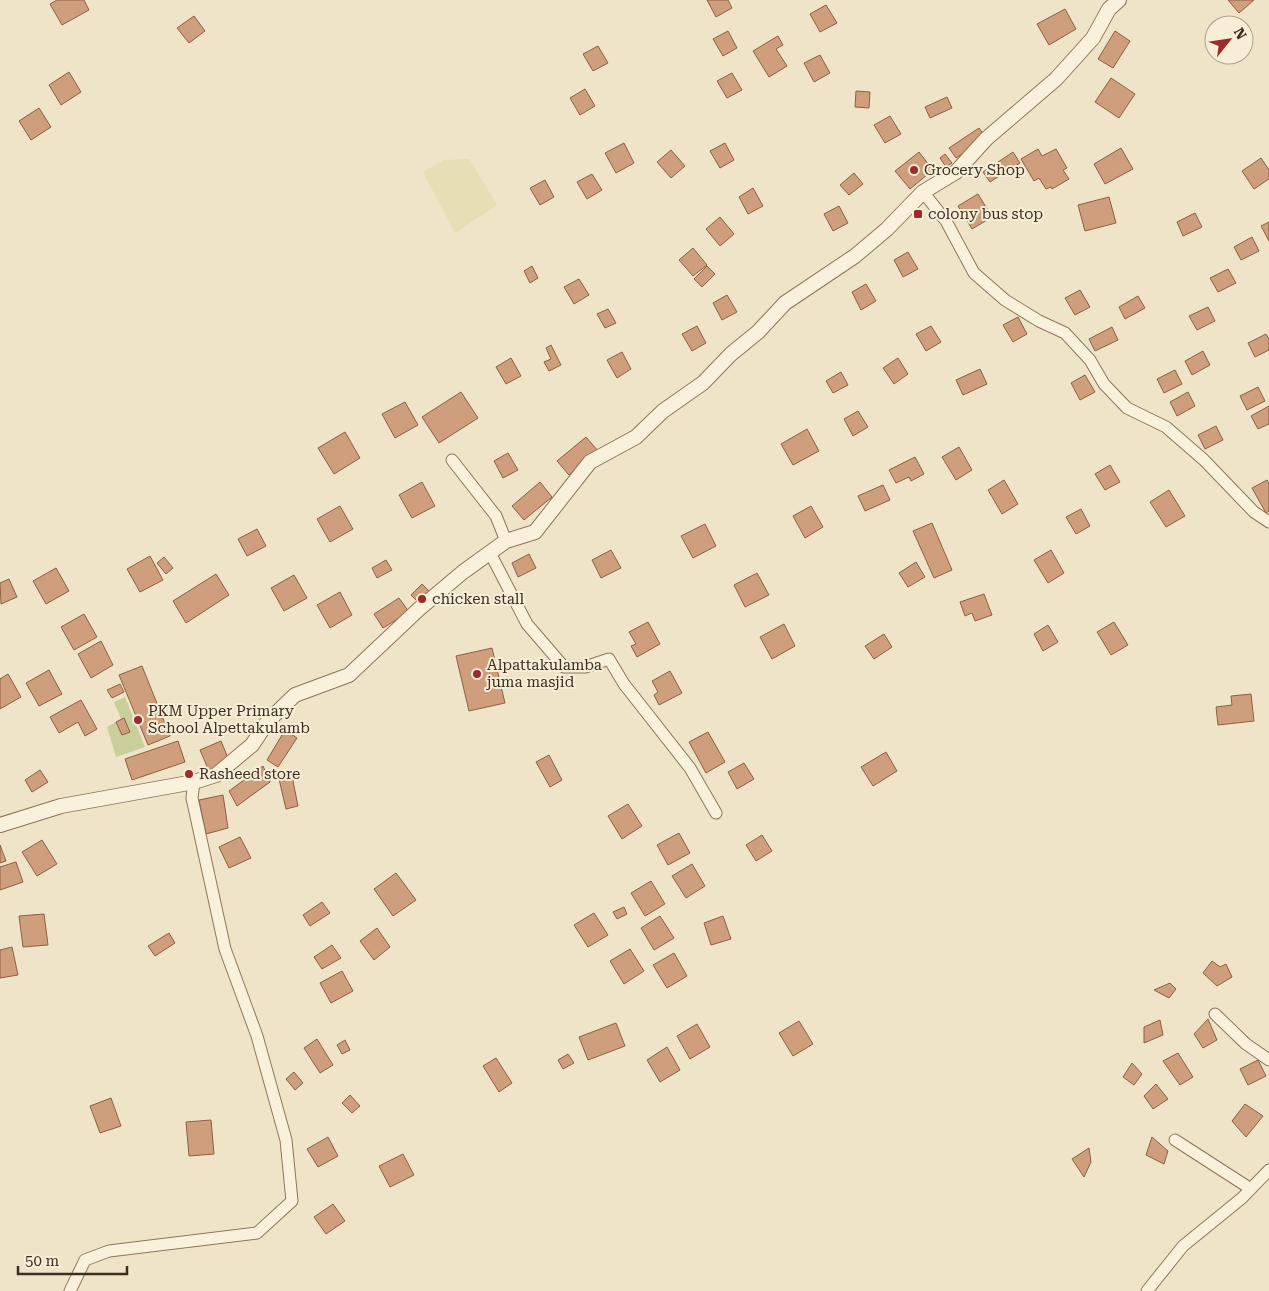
<svg xmlns="http://www.w3.org/2000/svg" width="1269" height="1291" font-family="'Roboto Serif',serif">
	<style>
		.farmland { fill: #e6deb5 }
		.green { fill: #c9cf9b }
		.building { fill: #cf9f7d; stroke: #8d5f41 }
		.lines { fill: none; stroke-linecap: round; stroke-linejoin: round }
		.minor-casing { stroke: #8d765c; stroke-width: 13 }
		.tertiary-casing { stroke: #8d765c; stroke-width: 16 }
		.minor { stroke: #faf1dc; stroke-width: 11 }
		.tertiary { stroke: #faf1dc; stroke-width: 14 }
		.poi-dot { fill: #9e2a2b; stroke: #f7eed8; stroke-width: 2 }
		.labels { text-anchor: middle; dominant-baseline: central; stroke-width: 4; stroke-linejoin: round; paint-order: stroke }
		.poi-label { font-size: 15px; fill: #3d2e20; stroke: #f7eed8; text-anchor: start }
	</style>
	<rect width="100%" height="100%" fill="#f0e4c8"/>
	<path class="farmland" d="M469 159 497 205 455 233 423 172 444 160Z"/>
	<path class="green" d="M125 697 145 747 116 757 107 727 121 719 114 702Z"/>
	<path class="building" d="M57 0H84L89 10 62 25 50 4Z
		M707 0H728L732 8 716 17Z
		M1228 0H1254L1239 13Z
		M826 5 837 23 820 32 810 14Z
		M1065 9 1076 29 1049 45 1037 24Z
		M194 16 205 31 189 43 177 28Z
		M728 31 737 48 723 56 713 39Z
		M1115 31 1130 41 1113 68 1098 59Z
		M778 36 783 45 776 49 787 66 769 77 753 51Z
		M598 46 608 63 593 71 583 54Z
		M820 55 830 73 814 82 804 63Z
		M69 72 81 92 61 105 49 85Z
		M732 73 742 90 727 98 717 81Z
		M1111 78 1135 94 1119 118 1095 102Z
		M585 89 595 106 580 115 570 98Z
		M856 91 870 92 869 108 855 107Z
		M947 97 952 108 930 118 925 107Z
		M39 108 51 127 31 140 19 121Z
		M890 116 901 134 885 143 874 125Z
		M979 128 986 138 956 158 949 148Z
		M624 143 634 163 616 173 605 153Z
		M725 143 734 160 720 168 710 151Z
		M1121 148 1133 169 1105 184 1094 164Z
		M1038 149 1042 156 1056 149 1067 168 1063 170 1069 179 1052 189 1051 187 1046 189 1039 178 1034 181 1021 159Z
		M671 150 685 166 671 178 657 162Z
		M919 152 933 170 910 189 895 171Z
		M1013 152 1020 163 990 182 983 172Z
		M945 154 952 163 946 167 940 158Z
		M1261 158 1269 170V179L1254 189 1242 171Z
		M854 173 863 184 849 195 840 185Z
		M592 174 602 190 587 199 577 182Z
		M545 180 554 197 540 205 530 188Z
		M753 188 763 206 748 214 739 197Z
		M978 194 992 217 972 229 958 206Z
		M1109 197 1116 223 1085 231 1078 205Z
		M839 206 848 223 833 231 824 214Z
		M1195 213 1202 227 1183 236 1177 222Z
		M720 217 734 234 720 246 706 229Z
		M1269 222V241L1261 226Z
		M1252 237 1259 251 1241 260 1234 247Z
		M693 248 707 265 693 276 679 260Z
		M908 252 918 269 903 277 894 260Z
		M532 266 538 278 530 283 524 271Z
		M707 266 715 274 702 287 694 279Z
		M1228 269 1236 283 1218 292 1210 278Z
		M579 279 589 295 574 304 564 287Z
		M866 284 876 301 861 310 852 292Z
		M1080 290 1090 307 1075 315 1065 298Z
		M727 295 737 312 722 320 713 303Z
		M1138 296 1145 308 1125 319 1119 307Z
		M1208 307 1215 321 1197 330 1189 316Z
		M608 309 616 323 605 328 597 314Z
		M1018 317 1027 334 1013 342 1003 325Z
		M697 326 706 343 692 351 682 334Z
		M931 326 941 342 926 351 916 334Z
		M1112 327 1118 340 1095 351 1089 339Z
		M1266 334 1269 339V350L1255 357 1248 343Z
		M551 345 561 365 549 371 544 362 551 359 546 348Z
		M1203 351 1210 365 1192 375 1185 361Z
		M622 352 631 369 617 378 607 360Z
		M511 358 521 376 506 384 496 367Z
		M898 358 908 374 894 384 883 368Z
		M980 369 987 384 963 395 956 380Z
		M1175 370 1182 384 1164 393 1157 379Z
		M841 372 848 385 833 393 826 381Z
		M1085 375 1095 392 1080 400 1071 383Z
		M1258 387 1265 401 1247 410 1240 396Z
		M461 392 478 418 439 443 422 417Z
		M1188 392 1195 406 1177 416 1170 402Z
		M405 402 418 425 395 438 382 414Z
		M1269 406V424L1258 429 1251 416Z
		M858 411 868 427 853 436 844 419Z
		M1216 426 1223 440 1205 449 1198 435Z
		M807 429 819 451 793 465 781 444Z
		M345 432 360 458 334 474 318 448Z
		M586 437 598 451 569 475 557 461Z
		M959 447 972 470 956 480 942 457Z
		M508 453 518 470 503 478 494 461Z
		M915 457 924 474 911 481 909 477 896 483 889 470Z
		M1110 465 1120 482 1105 490 1095 474Z
		M1004 480 1018 504 1002 514 988 490Z
		M1267 480 1269 483V511L1266 513 1252 488Z
		M422 482 435 506 412 518 399 495Z
		M540 482 552 497 524 520 512 506Z
		M883 485 890 500 865 511 858 496Z
		M1169 490 1185 516 1166 527 1150 502Z
		M340 506 353 529 330 542 317 519Z
		M811 506 823 527 805 538 793 516Z
		M1081 509 1090 526 1076 534 1066 517Z
		M932 523 952 570 934 578 913 531Z
		M705 524 716 546 693 558 681 536Z
		M257 529 266 546 247 556 238 539Z
		M611 550 621 568 601 578 592 560Z
		M1051 550 1064 573 1048 583 1034 560Z
		M529 554 536 568 518 577 512 563Z
		M150 556 163 580 140 592 127 569Z
		M164 557 173 568 166 574 157 563Z
		M386 560 392 570 377 578 372 568Z
		M916 562 925 577 908 587 899 573Z
		M56 568 69 591 46 604 33 581Z
		M757 573 769 595 745 607 734 585Z
		M216 574 229 595 186 623 173 601Z
		M294 575 307 598 284 611 271 588Z
		M9 579 17 597 1 604 0 583Z
		M422 584 429 591 418 602 411 595Z
		M340 592 352 615 330 628 317 605Z
		M984 594 992 615 975 621 972 613 965 616 960 602Z
		M399 598 409 612 383 628 374 614Z
		M84 614 97 637 74 650 61 627Z
		M648 622 660 644 637 657 631 646 636 644 629 632Z
		M1114 622 1128 645 1111 655 1097 632Z
		M784 624 795 646 772 659 760 637Z
		M1048 625 1058 642 1043 651 1034 634Z
		M884 634 892 647 874 659 865 646Z
		M101 641 113 665 91 678 78 654Z
		M492 648 505 703 469 711 456 656Z
		M142 666 170 736 148 745 119 675Z
		M49 670 62 694 39 706 26 683Z
		M670 671 682 693 659 705 654 695 658 692 652 681Z
		M8 674 21 697 0 709V679Z
		M120 684 124 692 112 698 107 690Z
		M1251 694 1254 721 1218 725 1216 707 1232 705 1231 696Z
		M81 700 97 729 85 736 78 722 59 733 50 717Z
		M124 718 130 732 122 735 116 722Z
		M285 730 297 738 278 767 267 760Z
		M708 732 725 762 706 773 689 742Z
		M178 741 185 762 132 780 125 759Z
		M221 741 230 763 209 771 200 750Z
		M886 752 897 771 873 786 861 767Z
		M549 755 562 780 550 787 536 762Z
		M744 763 754 779 737 789 728 772Z
		M263 766 270 782 237 806 229 791Z
		M40 770 48 782 32 792 25 780Z
		M292 776 298 806 286 809 279 779Z
		M223 795 228 828 206 834 199 800Z
		M628 804 642 826 622 839 608 816Z
		M679 833 690 853 668 865 657 845Z
		M762 835 772 851 756 861 746 845Z
		M240 837 251 858 229 868 219 847Z
		M42 840 57 864 37 876 22 852Z
		M0 845 6 861 0 863Z
		M16 862 23 882 0 890V867Z
		M692 864 705 886 686 898 672 876Z
		M396 873 416 900 393 916 374 889Z
		M651 881 665 904 645 916 631 893Z
		M322 902 330 913 310 926 303 915Z
		M624 907 627 914 617 919 613 912Z
		M594 913 608 935 588 947 574 925Z
		M44 914 48 945 23 947 19 916Z
		M660 916 674 938 654 950 641 928Z
		M723 916 731 939 711 945 704 923Z
		M377 928 390 947 374 960 360 941Z
		M169 933 175 943 155 956 148 946Z
		M332 945 341 958 322 969 314 957Z
		M12 947 18 975 0 978V950Z
		M630 949 644 971 624 984 610 961Z
		M674 953 687 976 667 988 653 965Z
		M1212 961 1220 967 1226 964 1232 977 1217 986 1203 973Z
		M342 971 353 991 331 1003 320 983Z
		M1170 983 1176 989 1169 998 1154 990Z
		M1208 1019 1217 1040 1203 1048 1194 1034Z
		M1160 1020 1163 1035 1144 1043V1027Z
		M799 1021 813 1044 793 1056 779 1033Z
		M616 1023 625 1046 588 1060 579 1037Z
		M697 1024 710 1047 690 1059 677 1036Z
		M317 1039 333 1065 320 1073 304 1048Z
		M345 1040 350 1050 342 1054 337 1045Z
		M667 1047 680 1070 660 1082 647 1060Z
		M1178 1053 1193 1077 1180 1085 1163 1061Z
		M568 1054 574 1063 563 1069 558 1060Z
		M496 1058 512 1083 499 1092 483 1066Z
		M1258 1060 1266 1076 1248 1085 1240 1069Z
		M1132 1063 1142 1074 1134 1085 1123 1077Z
		M294 1072 303 1083 295 1090 286 1079Z
		M1156 1084 1168 1099 1153 1109 1144 1096Z
		M350 1095 360 1106 352 1113 342 1103Z
		M111 1098 121 1126 100 1133 90 1106Z
		M1245 1104 1263 1116 1246 1137 1232 1121Z
		M211 1120 214 1154 189 1156 186 1122Z
		M328 1137 338 1156 318 1167 307 1149Z
		M1152 1137 1168 1151 1164 1164 1146 1155Z
		M1089 1148 1091 1162 1084 1177 1072 1159Z
		M403 1154 414 1175 390 1187 379 1166Z
		M333 1204 345 1221 326 1234 314 1217Z"/>
	<g class="lines">
		<g class="minor-casing">
			<path id="minor" d="M923 192 946 221 974 273 1005 300 1039 321 1065 333 1090 360 1104 384 1127 408 1166 427 1204 460 1254 512 1269 522
				M452 460 496 516 506 541
				M490 553 527 624 564 667H585L609 659 624 684 690 768 716 813
				M1215 1014 1246 1044 1269 1060
				M1175 1140 1251 1189
				M70 1291 85 1260 109 1251 257 1233 292 1201 286 1140 257 1036 225 949 192 798 194 782
				M1147 1291 1183 1246 1242 1198 1269 1170"/>
		</g>
		<g class="tertiary-casing">
			<path id="tertiary" d="M0 825 61 806 194 782 216 775 252 745 268 721 295 695 349 675 419 609 463 572 506 541 535 532 590 462 636 437 663 411 703 383 731 354 758 332 785 303 855 256 887 229 923 192 956 172 986 139 1056 79 1093 38 1109 9 1119 0"/>
		</g>
		<use href="#minor" class="minor"/>
		<use href="#tertiary" class="tertiary"/>
	</g>
	<g class="poi-dot">
		<circle cx="914" cy="170" r="5"/>
		<rect x="913" y="209" width="10" height="10" rx="2.5"/>
		<circle cx="422" cy="599" r="5"/>
		<circle cx="477" cy="674" r="5"/>
		<circle cx="138" cy="720" r="5"/>
		<circle cx="189" cy="774" r="5"/>
	</g>
	<g class="labels">
		<g class="poi-label">
			<text x="924" y="170">Grocery Shop</text>
			<text x="928" y="214">colony bus stop</text>
			<text x="432" y="599">chicken stall</text>
			<text x="487" y="665">Alpattakulamba<tspan x="487" dy="17">juma masjid</tspan></text>
			<text x="148" y="711">PKM Upper Primary<tspan x="148" dy="17">School Alpettakulamb</tspan></text>
			<text x="199" y="774">Rasheed store</text>
		</g>
	</g>
	<g transform="translate(1229 40) rotate(60)"><circle r="24" fill="#f7eed8" stroke="#ada18e"/>
	<path d="M0-4L9 19L0 12L-9 19Z" fill="#9e2a2b"/>
	<text y="-8" font-size="14" font-weight="bold" text-anchor="middle" fill="#3d2e20">N</text>
	</g>
	<path d="M18 1266v8h109v-8" fill="none" stroke="#3d2e20" stroke-width="2.5"/>
	<text x="25" y="1266" font-size="15" fill="#3d2e20" stroke="#f7eed8" stroke-width="4" paint-order="stroke">50 m</text>
</svg>
